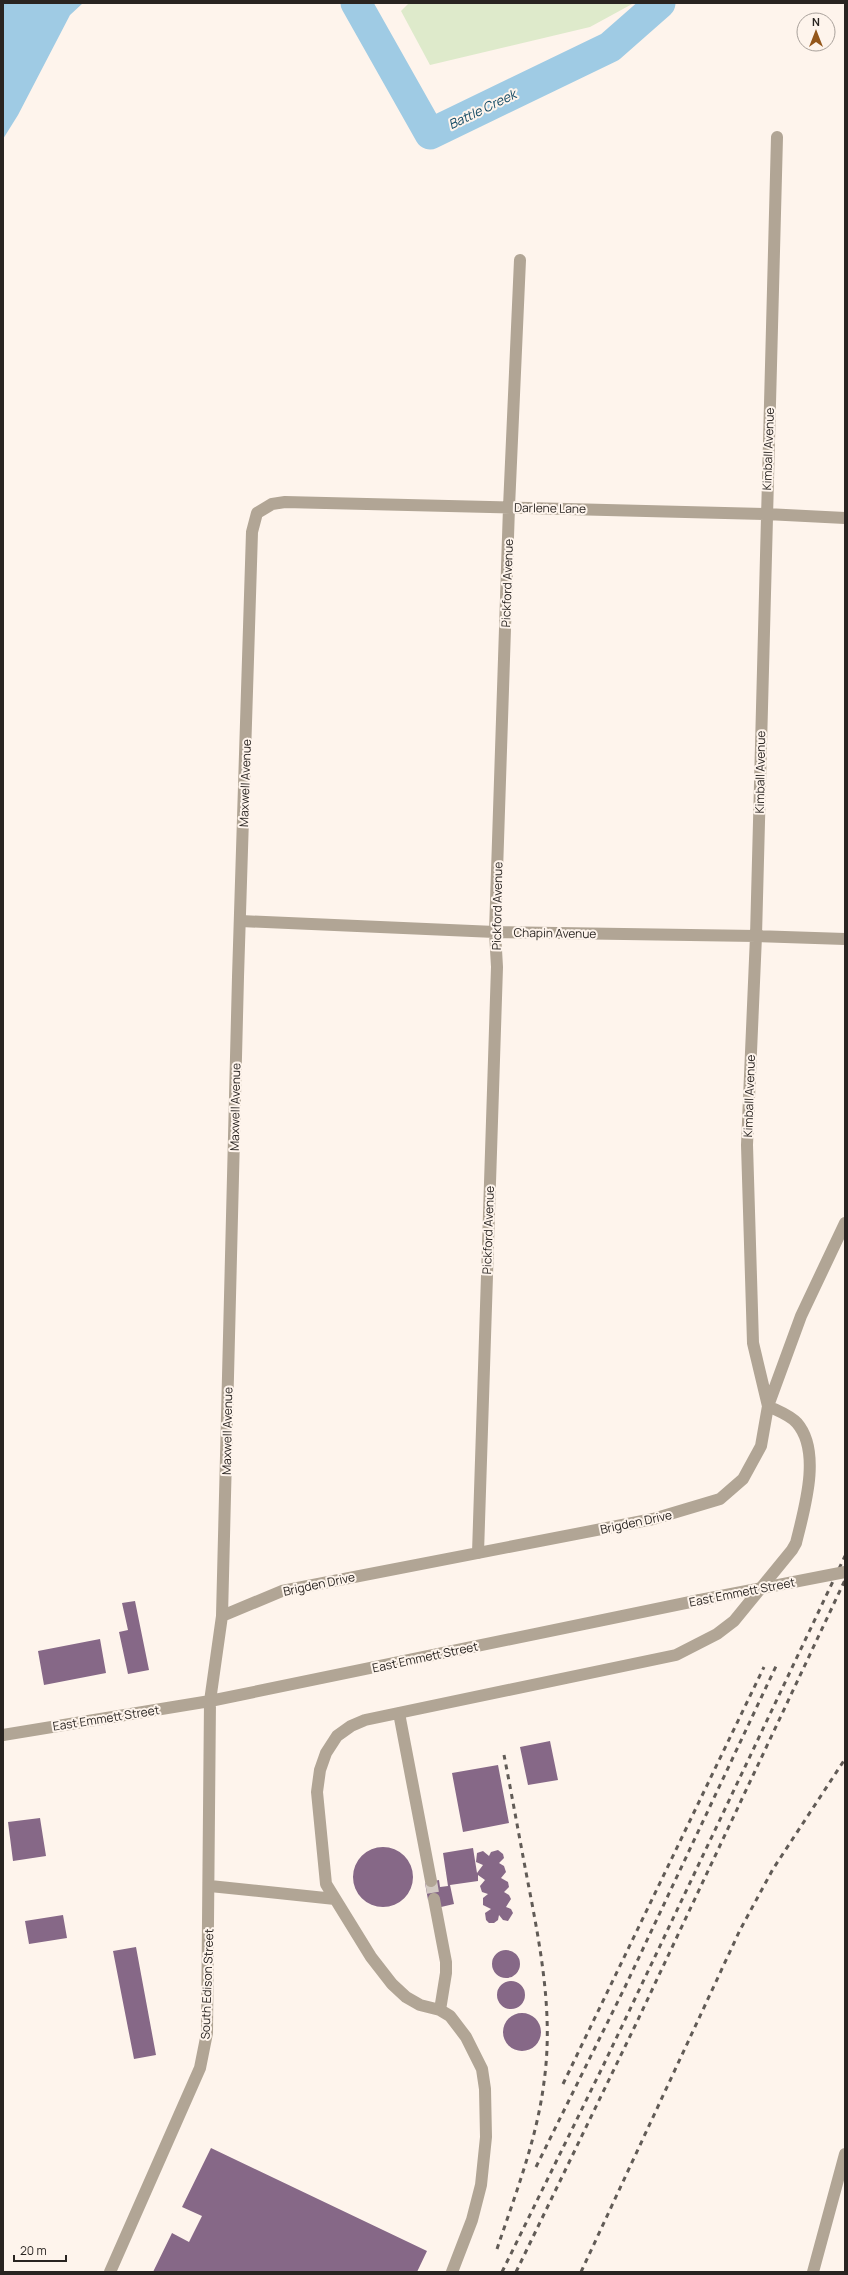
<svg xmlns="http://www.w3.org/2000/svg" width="848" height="2275" font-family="Manrope,sans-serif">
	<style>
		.green { fill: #deeacb }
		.water { fill: #9fcbe4 }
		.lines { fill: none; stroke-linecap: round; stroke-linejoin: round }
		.river { stroke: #9fcbe4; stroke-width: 31 }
		.building { fill: #866887 }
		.minor-tunnel { stroke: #d3cac3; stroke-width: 12; stroke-dasharray: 12 6; stroke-linecap: butt }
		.minor { stroke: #b1a595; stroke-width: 12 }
		.rail { stroke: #615b56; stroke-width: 3; stroke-dasharray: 5 5; stroke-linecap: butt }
		.minor-bridge { stroke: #b1a595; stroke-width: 12 }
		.labels { text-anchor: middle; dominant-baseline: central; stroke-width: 4; stroke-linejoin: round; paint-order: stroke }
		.street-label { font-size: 12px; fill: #292421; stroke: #fef4ec }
		.water-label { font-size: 13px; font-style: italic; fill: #144b65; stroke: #fef4ec }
	</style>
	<rect width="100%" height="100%" fill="#fef4ec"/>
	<path class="green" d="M409 3H634L590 27 430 65 401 11Z"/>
	<path class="water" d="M3 3H83L70 15 18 115 3 139Z"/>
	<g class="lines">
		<path class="river" d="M356 3 430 134 610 47 660 3"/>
	</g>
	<path class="building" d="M135 1601 149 1670 128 1674 119 1632 128 1630 122 1603Z
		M100 1639 106 1673 44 1685 38 1651Z
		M550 1741 558 1780 528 1785 520 1747Z
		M498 1765 509 1823 463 1832 452 1773Z
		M40 1818 46 1856 13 1861 8 1822Z
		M353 1877a30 30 0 1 1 60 0a30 30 0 1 1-60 0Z
		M473 1848 477 1873 483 1865 476 1862 477 1853 483 1851 489 1856 491 1852 498 1850 503 1854 504 1858 499 1863 504 1866 506 1872 501 1878 508 1882 509 1887 504 1892 509 1895 511 1899 506 1907 511 1909 513 1913 508 1921 503 1920 499 1915 498 1920 494 1923H489L486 1920 485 1913 491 1909 483 1905V1898L488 1894 482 1892 480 1886 485 1880 478 1875V1881L450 1885 454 1904 441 1907 439 1898 428 1900 425 1883 439 1880 440 1887 448 1886 443 1853Z
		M63 1915 67 1938 29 1944 25 1921Z
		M136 1947 156 2055 134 2059 113 1951Z
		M492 1964a14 14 0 1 1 28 0a14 14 0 1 1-28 0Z
		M497 1995a14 14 0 1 1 28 0a14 14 0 1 1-28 0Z
		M503 2032a19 19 0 1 1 38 0a19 19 0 1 1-38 0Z
		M211 2148 427 2251 417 2272H153L172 2233 189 2242 202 2216 182 2207Z"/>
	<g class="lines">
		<path class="minor-tunnel" d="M431 1881 434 1899"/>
		<path class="minor" d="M241 921 495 932 756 936 845 939
			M478 1553 497 967 495 932 509 507 520 260
			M222 1616 282 1591 653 1519 720 1499 743 1479 761 1446 768 1406 801 1316 845 1223
			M399 1713 431 1881
			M3 1735 210 1701 700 1600
			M210 1886 335 1899
			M434 1899 446 1962V1973L440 2010
			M110 2272 200 2068 207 2033 210 1701 222 1616 238 977 252 532 257 513 272 504 285 502 766 514 845 518
			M452 2272 472 2220 481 2185 486 2137 485 2089 482 2069 466 2037 450 2016 440 2010 420 2005 406 1997 392 1984 371 1957 326 1884 317 1792 320 1770 326 1753 337 1736 351 1726 365 1720 676 1655 717 1634 734 1621 792 1550 796 1543C804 1510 822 1452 797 1423 790 1415 778 1411 768 1406L753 1343 747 1145 756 936 777 137
			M813 2272 845 2154"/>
		<path class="rail" d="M563 2084 764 1667
			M536 2167 625 1987 777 1664
			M497 2249C515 2195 537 2139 544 2082 553 2018 542 1956 530 1893 521 1847 513 1801 504 1755
			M502 2272 604 2064 845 1556
			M516 2272 635 2026 845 1580
			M581 2272 740 1930 773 1869 845 1759"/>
		<path class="minor-bridge" d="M700 1600 845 1572"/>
	</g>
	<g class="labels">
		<g class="street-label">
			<text transform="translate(768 449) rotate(-88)">Kimball Avenue</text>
			<text transform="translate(550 508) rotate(1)">Darlene Lane</text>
			<text transform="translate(507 583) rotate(-88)">Pickford Avenue</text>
			<text transform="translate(760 772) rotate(-89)">Kimball Avenue</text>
			<text transform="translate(245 783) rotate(-88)">Maxwell Avenue</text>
			<text transform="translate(497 906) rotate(-89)">Pickford Avenue</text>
			<text transform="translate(555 933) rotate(1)">Chapin Avenue</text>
			<text transform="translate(749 1096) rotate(-88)">Kimball Avenue</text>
			<text transform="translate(235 1107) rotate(-89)">Maxwell Avenue</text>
			<text transform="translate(488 1230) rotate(-88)">Pickford Avenue</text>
			<text transform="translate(227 1431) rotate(-89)">Maxwell Avenue</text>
			<text transform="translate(636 1522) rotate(-12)">Brigden Drive</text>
			<text transform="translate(319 1584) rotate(-12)">Brigden Drive</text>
			<text transform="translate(742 1592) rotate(-11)">East Emmett Street</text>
			<text transform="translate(425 1657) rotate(-12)">East Emmett Street</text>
			<text transform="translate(106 1718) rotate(-9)">East Emmett Street</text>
			<text transform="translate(207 1984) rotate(-88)">South Edison Street</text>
		</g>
		<g class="water-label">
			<text transform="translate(482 109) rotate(-26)">Battle Creek</text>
		</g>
	</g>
	<rect width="848" height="2275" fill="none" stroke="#292421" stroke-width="8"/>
	<g transform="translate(816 32)"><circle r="19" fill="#fef4ec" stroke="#a9a19b"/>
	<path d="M0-3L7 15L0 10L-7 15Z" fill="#94571b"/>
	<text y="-6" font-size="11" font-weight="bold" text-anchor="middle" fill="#292421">N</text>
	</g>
	<path d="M14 2255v6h52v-6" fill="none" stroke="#292421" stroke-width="2"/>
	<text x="20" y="2255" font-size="12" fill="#292421" stroke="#fef4ec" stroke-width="3" paint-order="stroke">20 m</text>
</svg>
